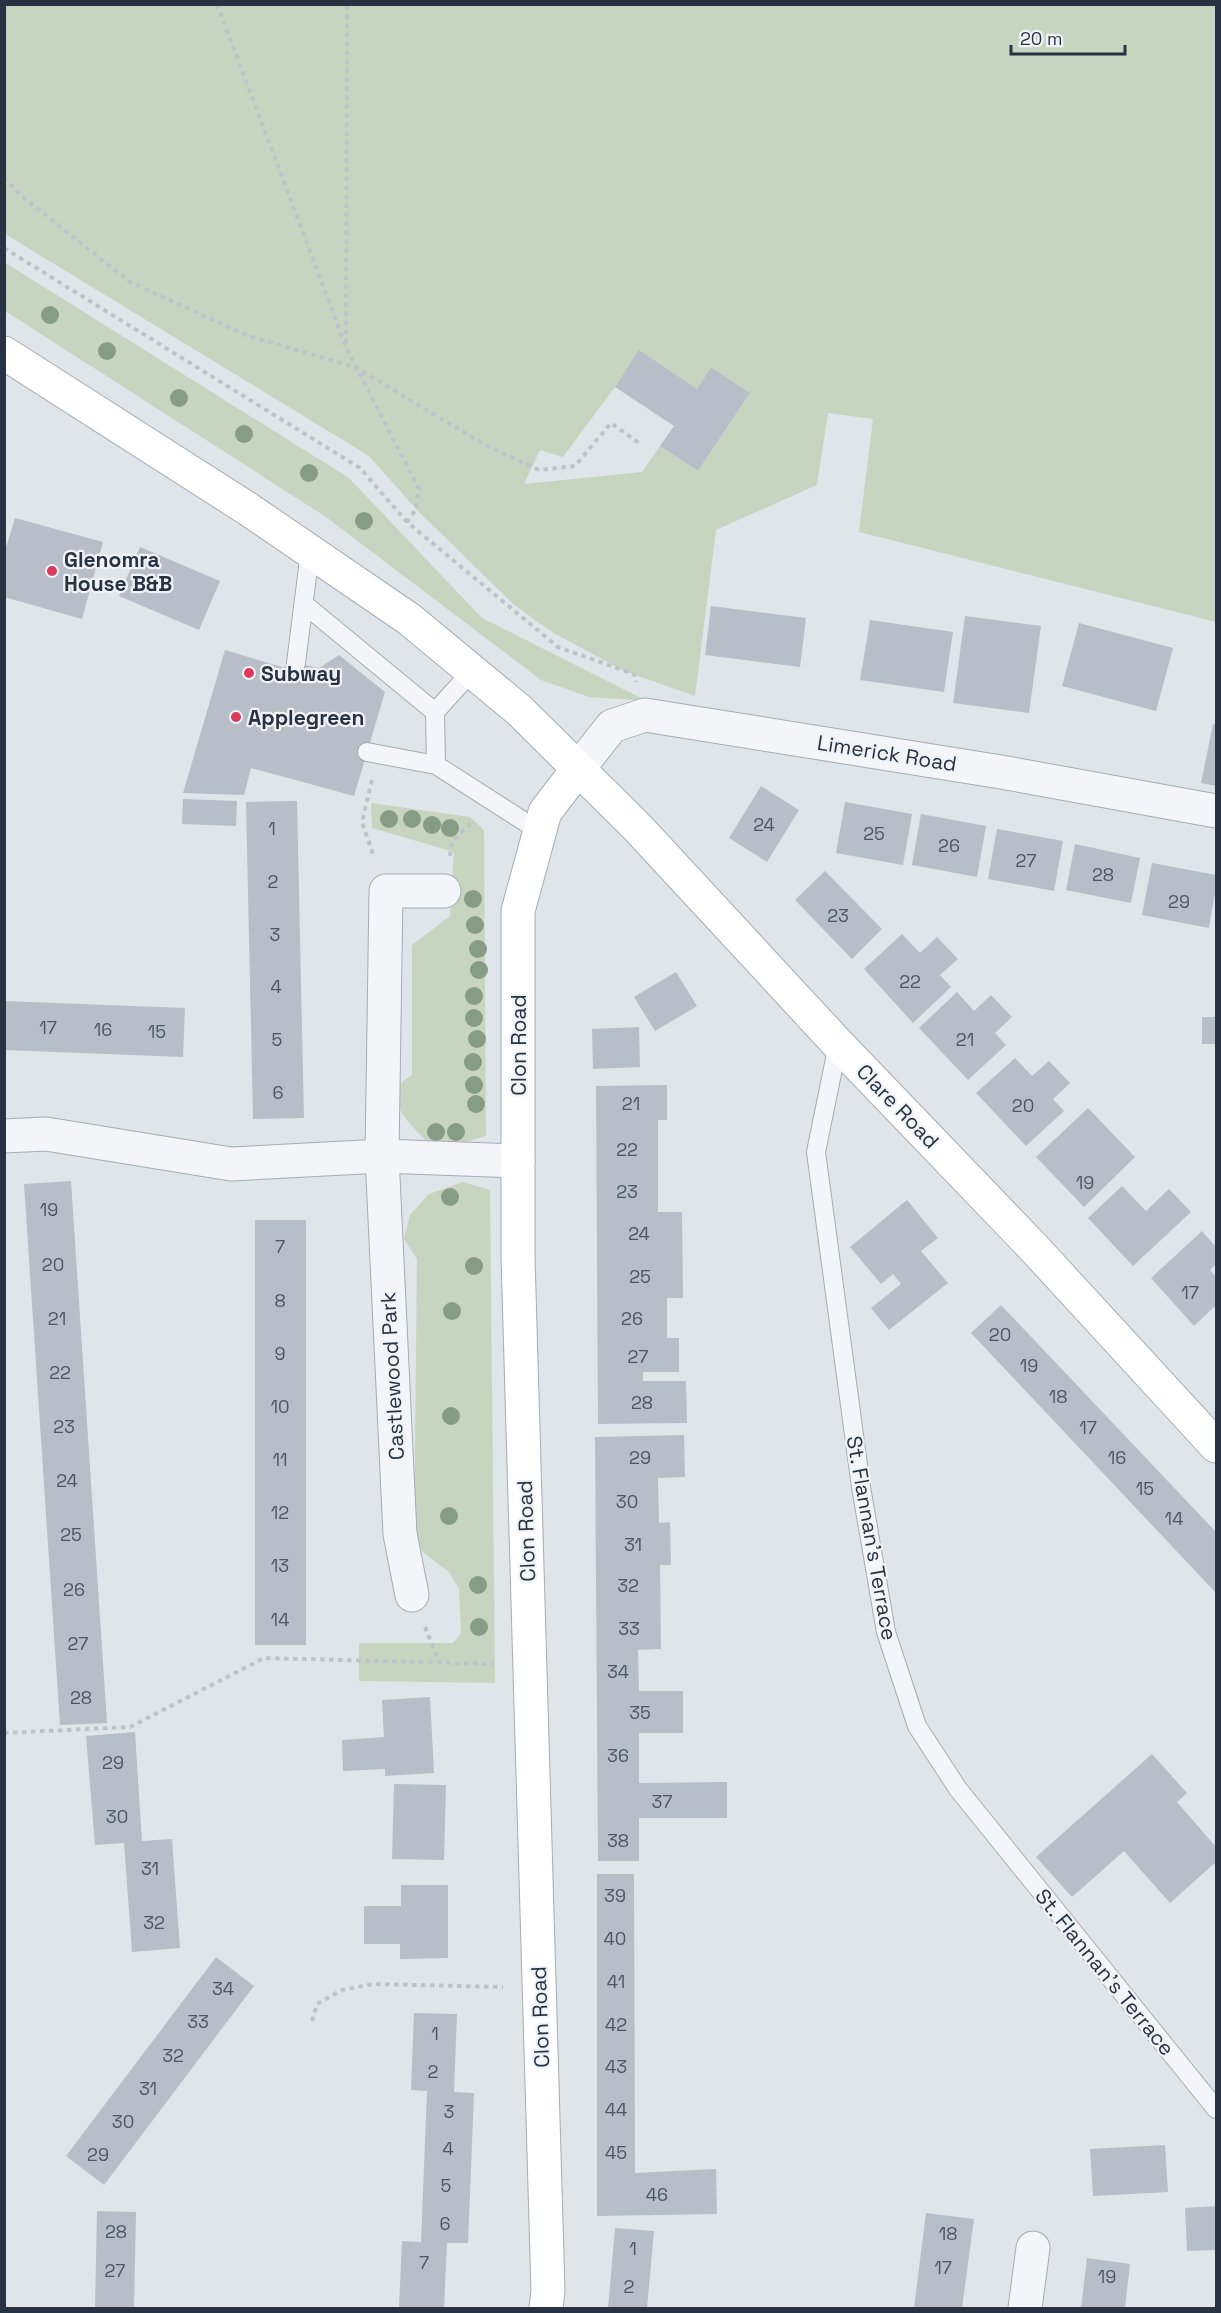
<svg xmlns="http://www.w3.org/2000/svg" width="1221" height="2313" font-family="'Space Grotesk',sans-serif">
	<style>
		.green { fill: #c7d5c0; fill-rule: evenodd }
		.building { fill: #b7bec8 }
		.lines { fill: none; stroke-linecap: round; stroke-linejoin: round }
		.service-casing { stroke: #a5acb5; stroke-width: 20 }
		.minor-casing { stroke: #a5acb5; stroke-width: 35 }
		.secondary-casing { stroke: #a5acb5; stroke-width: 35 }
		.path { stroke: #bec3c9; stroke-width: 4; stroke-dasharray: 4.5 4.5; stroke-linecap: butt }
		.service { stroke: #f3f5f8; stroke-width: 18 }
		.minor { stroke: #f3f5f8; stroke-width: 33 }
		.secondary { stroke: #fff; stroke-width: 33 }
		.tree { fill: #879c85 }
		.poi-dot { fill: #da3b5a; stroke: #f0f3f7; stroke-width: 2 }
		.labels { text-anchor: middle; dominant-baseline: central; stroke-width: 4.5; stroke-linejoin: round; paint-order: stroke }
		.number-label { font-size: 18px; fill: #4b5664 }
		.poi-label { font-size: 21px; font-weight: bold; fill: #273343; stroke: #f0f3f7; text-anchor: start }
		.street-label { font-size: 21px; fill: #273343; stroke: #f0f3f7 }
	</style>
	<rect width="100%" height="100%" fill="#e0e5ea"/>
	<path class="green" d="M4 5H1216V622L859 532 873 419 828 413 817 485 716 530 695 696 624 671 552 632 513 604 416 509 369 456 5 234ZM711 367 750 393 698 471 660 446 642 472 524 484 540 450 563 457 615 387 697 389Z
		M4 262 349 478 482 618 647 701 589 697 541 680 326 517 5 311Z
		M371 803 470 817 484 830 486 1136 467 1142 429 1143C417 1132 388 1105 398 1087 400 1083 408 1078 412 1075V945L450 916 454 852 372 828Z
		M463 1182 490 1190 495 1683 359 1681V1643H453L461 1633 459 1589 449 1572 424 1553 414 1539 417 1259 404 1239 410 1215 429 1194Z"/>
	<path class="building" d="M639 350 697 389 711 367 750 393 698 471 660 446 674 426 615 387Z
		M15 518 103 542 82 619 4 597V554Z
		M140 547 220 581 199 630 119 596Z
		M711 606 806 618 800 667 705 655Z
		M965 616 1041 626 1029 713 953 703Z
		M870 620 953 632 944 692 860 680Z
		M1079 623 1173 648 1156 711 1062 686Z
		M225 650 282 667 296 663 319 668 339 655 385 692 354 796 251 768 244 795 183 793Z
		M1213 724 1216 725V786L1201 783Z
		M761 786 799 810 767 862 729 838Z
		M183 799 237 801 236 826 182 824Z
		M297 801 304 1118 253 1119 246 802Z
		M845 802 912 814 903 865 836 853Z
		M921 814 986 826 977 877 912 865Z
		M997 829 1063 841 1054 891 988 879Z
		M1075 844 1140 858 1131 903 1066 890Z
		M1152 863 1216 875V887L1209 928 1142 915Z
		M825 871 882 929 852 959 795 900Z
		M902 934 920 953 937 937 958 959 940 975 951 987 913 1023 864 969Z
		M676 972 697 1006 655 1031 634 997Z
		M957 992 974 1011 991 995 1012 1017 995 1033 1006 1045 968 1080 919 1028Z
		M4 1001 185 1008 183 1057 4 1050Z
		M1202 1017H1216V1044H1202Z
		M639 1027 640 1067 593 1069 592 1029Z
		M1015 1058 1032 1076 1049 1061 1070 1083 1053 1099 1064 1111 1026 1146 976 1093Z
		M667 1085V1120H658V1212H682L683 1298H667V1338H679V1372H643V1381H686L687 1423 598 1424 596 1086Z
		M1088 1108 1135 1157 1084 1207 1036 1157Z
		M71 1181 107 1723 60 1725 24 1184Z
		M1122 1186 1146 1211 1169 1189 1191 1212 1133 1266 1088 1218Z
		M907 1200 938 1238 921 1251 948 1283 889 1330 871 1308 901 1284 893 1274 881 1284 850 1247Z
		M255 1220H306V1645H255Z
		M1202 1231 1216 1247V1264L1210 1270 1216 1277V1305L1194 1326 1151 1278Z
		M1001 1305 1216 1532V1593L971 1333Z
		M684 1435 685 1477 658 1478 659 1523 670 1522 671 1565H660L661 1649 638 1650 639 1691H683V1733H639V1783L727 1782V1818H639V1861H598L595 1437Z
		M430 1697 434 1773 385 1776V1769L343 1771 342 1740 384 1737 382 1700Z
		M135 1732 142 1841 172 1839 180 1948 132 1952 124 1843 95 1845 86 1736Z
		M1152 1754 1187 1793 1177 1802 1216 1847V1862L1170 1903 1124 1851 1072 1897 1036 1857Z
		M394 1784 446 1785 444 1860 392 1859Z
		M597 1874H634L635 2173 716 2169 717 2214 597 2216Z
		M401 1885H448V1958L400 1959V1944H364V1906H401Z
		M216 1957 254 1986 104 2185 66 2156Z
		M414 2013 457 2014 454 2092 474 2093 468 2243H447L444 2308H399L402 2241 421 2242 427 2091 411 2090Z
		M1165 2145 1168 2192 1093 2196 1090 2149Z
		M1216 2206V2250L1187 2251 1185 2208Z
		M97 2211 136 2212 134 2308H95Z
		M926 2213 974 2219 962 2308H914Z
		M615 2228 654 2231 647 2308H608Z
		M1087 2258 1130 2264 1125 2308H1081Z"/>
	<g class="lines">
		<g class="service-casing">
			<path id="service" d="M304 604 435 712 436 765
				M296 663 310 552
				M435 712 472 671
				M367 752 436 765 539 831
				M838 1044 816 1152 861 1487 886 1632 917 1726 958 1789 1216 2109"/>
		</g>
		<g class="minor-casing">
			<path id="minor" d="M578 769 612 726 645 715 1001 772 1216 811
				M4 1136 46 1134 231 1164 382 1156 518 1161
				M412 1595 400 1534 382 1156 386 891H444
				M1025 2308 1033 2248"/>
		</g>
		<g class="secondary-casing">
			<path id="secondary" d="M4 353 248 509 409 619 519 710 638 828 838 1044 1034 1248 1216 1446
				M546 2308 548 2291 518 1257V911L545 812 578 769"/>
		</g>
		<path class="path" d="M217 4 346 347 419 489 416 509 407 522
			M4 177 19 194 130 282 246 335 357 368 485 445 539 470 575 466 611 423 639 443
			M4 248 360 468 407 522 558 647 634 674 636 682
			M346 343 347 4
			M372 780 362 822 374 857
			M450 856 452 841 473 822
			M425 1627 439 1662
			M4 1733 130 1727 264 1658 493 1664
			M312 2021 317 2004 342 1990 373 1984 503 1987"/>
		<use href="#service" class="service"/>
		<use href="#minor" class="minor"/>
		<use href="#secondary" class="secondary"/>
	</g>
	<g class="tree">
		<circle cx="50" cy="315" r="9"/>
		<circle cx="107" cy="351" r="9"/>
		<circle cx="179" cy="398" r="9"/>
		<circle cx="244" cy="434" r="9"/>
		<circle cx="309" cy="473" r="9"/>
		<circle cx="364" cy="521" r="9"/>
		<circle cx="389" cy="819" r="9"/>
		<circle cx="412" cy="819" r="9"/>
		<circle cx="432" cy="825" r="9"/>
		<circle cx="450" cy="828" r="9"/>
		<circle cx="473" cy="899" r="9"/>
		<circle cx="475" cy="925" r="9"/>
		<circle cx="478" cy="949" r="9"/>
		<circle cx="479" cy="970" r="9"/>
		<circle cx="474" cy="996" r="9"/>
		<circle cx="474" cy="1018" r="9"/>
		<circle cx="477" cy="1039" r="9"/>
		<circle cx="473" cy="1062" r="9"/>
		<circle cx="474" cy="1085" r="9"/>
		<circle cx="476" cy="1104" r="9"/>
		<circle cx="436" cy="1132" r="9"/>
		<circle cx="456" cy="1132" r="9"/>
		<circle cx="450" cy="1197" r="9"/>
		<circle cx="474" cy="1266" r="9"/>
		<circle cx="452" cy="1311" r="9"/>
		<circle cx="451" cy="1416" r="9"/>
		<circle cx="449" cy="1516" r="9"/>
		<circle cx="478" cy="1585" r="9"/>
		<circle cx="479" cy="1627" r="9"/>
	</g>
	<g class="poi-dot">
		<circle cx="52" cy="571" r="6"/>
		<circle cx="249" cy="673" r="6"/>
		<circle cx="236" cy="717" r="6"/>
	</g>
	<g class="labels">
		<g class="number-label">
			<text x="764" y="824">24</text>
			<text x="272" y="828">1</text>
			<text x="874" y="833">25</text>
			<text x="949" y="845">26</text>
			<text x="1026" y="860">27</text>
			<text x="1103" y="874">28</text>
			<text x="273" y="881">2</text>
			<text x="1179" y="901">29</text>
			<text x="838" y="915">23</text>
			<text x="275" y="934">3</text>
			<text x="910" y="981">22</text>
			<text x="276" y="986">4</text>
			<text x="48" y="1027">17</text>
			<text x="103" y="1029">16</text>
			<text x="157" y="1031">15</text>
			<text x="277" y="1039">5</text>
			<text x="965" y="1039">21</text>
			<text x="278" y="1092">6</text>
			<text x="631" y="1103">21</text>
			<text x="1023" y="1105">20</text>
			<text x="627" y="1149">22</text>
			<text x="1085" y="1182">19</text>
			<text x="627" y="1191">23</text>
			<text x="49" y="1209">19</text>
			<text x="639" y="1233">24</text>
			<text x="280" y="1246">7</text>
			<text x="53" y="1264">20</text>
			<text x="640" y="1276">25</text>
			<text x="1190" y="1292">17</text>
			<text x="280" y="1300">8</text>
			<text x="57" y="1318">21</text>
			<text x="632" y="1318">26</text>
			<text x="1000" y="1334">20</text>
			<text x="280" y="1353">9</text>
			<text x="638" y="1356">27</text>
			<text x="1029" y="1365">19</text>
			<text x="60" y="1372">22</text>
			<text x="1058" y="1396">18</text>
			<text x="642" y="1402">28</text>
			<text x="280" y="1406">10</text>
			<text x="64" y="1426">23</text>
			<text x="1088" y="1427">17</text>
			<text x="640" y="1457">29</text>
			<text x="1117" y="1457">16</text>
			<text x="280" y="1459">11</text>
			<text x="67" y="1480">24</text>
			<text x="1145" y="1488">15</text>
			<text x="627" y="1501">30</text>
			<text x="280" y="1512">12</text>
			<text x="1174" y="1518">14</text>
			<text x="71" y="1534">25</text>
			<text x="633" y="1544">31</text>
			<text x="280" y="1565">13</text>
			<text x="628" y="1585">32</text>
			<text x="74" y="1589">26</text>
			<text x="280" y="1619">14</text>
			<text x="629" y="1628">33</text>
			<text x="78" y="1643">27</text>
			<text x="618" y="1671">34</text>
			<text x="81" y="1697">28</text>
			<text x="640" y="1712">35</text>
			<text x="618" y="1755">36</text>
			<text x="113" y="1762">29</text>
			<text x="662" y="1801">37</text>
			<text x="117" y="1816">30</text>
			<text x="618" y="1840">38</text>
			<text x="150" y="1868">31</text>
			<text x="615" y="1895">39</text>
			<text x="154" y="1922">32</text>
			<text x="615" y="1938">40</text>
			<text x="616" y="1981">41</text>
			<text x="223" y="1988">34</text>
			<text x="198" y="2021">33</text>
			<text x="616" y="2024">42</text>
			<text x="435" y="2033">1</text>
			<text x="173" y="2055">32</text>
			<text x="616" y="2066">43</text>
			<text x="433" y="2071">2</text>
			<text x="148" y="2088">31</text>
			<text x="616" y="2109">44</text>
			<text x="449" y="2111">3</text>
			<text x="123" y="2121">30</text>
			<text x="448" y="2148">4</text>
			<text x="616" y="2152">45</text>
			<text x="98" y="2154">29</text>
			<text x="446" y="2185">5</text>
			<text x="657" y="2194">46</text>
			<text x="445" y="2223">6</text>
			<text x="116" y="2231">28</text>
			<text x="948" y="2233">18</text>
			<text x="633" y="2248">1</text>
			<text x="424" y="2262">7</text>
			<text x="943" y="2267">17</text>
			<text x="115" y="2270">27</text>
			<text x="1107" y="2276">19</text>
			<text x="629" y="2286">2</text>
		</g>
		<g class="poi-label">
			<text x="64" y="559">Glenomra<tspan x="64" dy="24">House B&amp;B</tspan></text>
			<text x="261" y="673">Subway</text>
			<text x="248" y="717">Applegreen</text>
		</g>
		<g class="street-label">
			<text transform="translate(887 753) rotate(9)">Limerick Road</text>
			<text transform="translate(518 1045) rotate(-90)">Clon Road</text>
			<text transform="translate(898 1106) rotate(46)">Clare Road</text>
			<text transform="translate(392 1376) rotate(-93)">Castlewood Park</text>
			<text transform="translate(526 1531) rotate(-92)">Clon Road</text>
			<text transform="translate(872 1538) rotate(80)">St. Flannan's Terrace</text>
			<text transform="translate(1105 1972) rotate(51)">St. Flannan's Terrace</text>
			<text transform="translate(540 2017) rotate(-92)">Clon Road</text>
		</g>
	</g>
	<rect width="1221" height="2313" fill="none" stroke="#273343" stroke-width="12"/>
	<path d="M1011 45v9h114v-9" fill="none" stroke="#273343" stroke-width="3"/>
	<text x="1020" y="45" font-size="18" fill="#273343" stroke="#f0f3f7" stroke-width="4.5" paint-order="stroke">20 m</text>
</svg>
